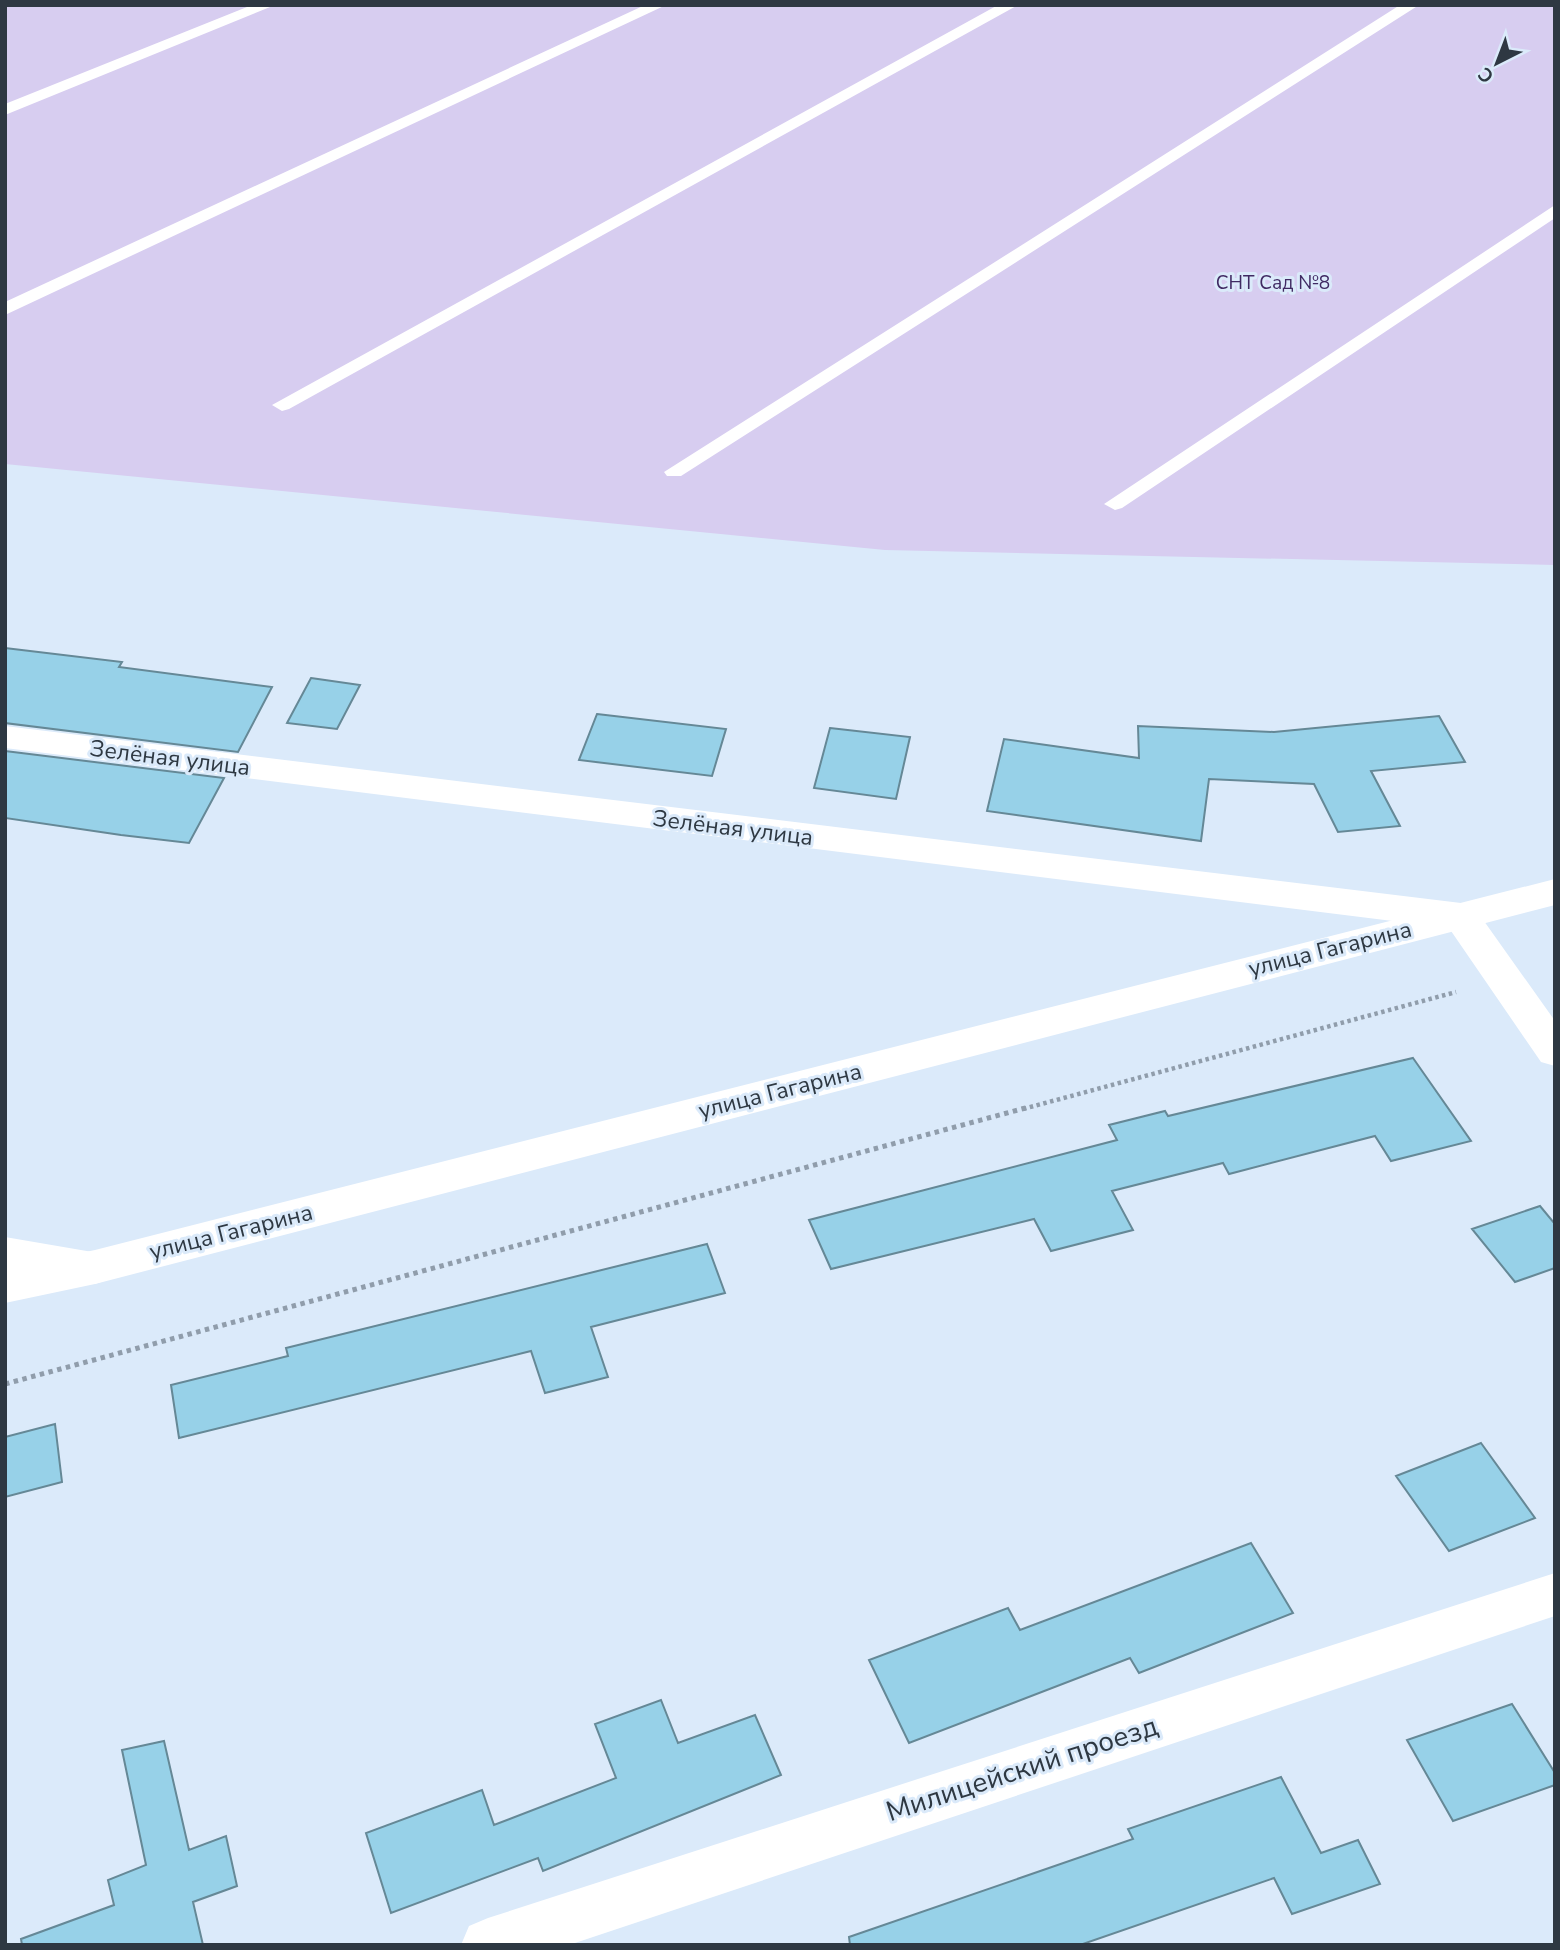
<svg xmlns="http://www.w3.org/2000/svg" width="1560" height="1950" font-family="'Nunito Sans',sans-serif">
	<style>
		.green { fill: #d7cdf0 }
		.building { fill: #97d1e8; stroke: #658896; stroke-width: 2 }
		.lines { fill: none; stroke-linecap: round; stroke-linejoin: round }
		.path-far1 { stroke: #909dab; stroke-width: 4.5; stroke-dasharray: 3.5 3.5; stroke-linecap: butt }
		.path { stroke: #909dab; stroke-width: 5; stroke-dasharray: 4.5 4.5; stroke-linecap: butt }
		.lane { fill: #fff; fill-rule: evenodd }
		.street { fill: #fff; fill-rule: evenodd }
		.secondary { fill: #fff; fill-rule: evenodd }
		.labels { text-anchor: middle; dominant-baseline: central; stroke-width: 6; stroke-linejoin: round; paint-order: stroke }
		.far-park-label { font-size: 19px; fill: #402a63; stroke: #dbeafa }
		.street-label { font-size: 23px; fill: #2e3842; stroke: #dbeafa }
		.near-street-label { font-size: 28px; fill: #2e3842; stroke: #dbeafa }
	</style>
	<rect width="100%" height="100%" fill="#dbeafa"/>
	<path class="green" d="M5 5H1555V565L885 550 5 464Z"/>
	<path class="building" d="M5 648 122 662 119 667 272 687 238 752 5 723Z
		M311 678 360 685 337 729 287 723Z
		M597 714 726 729 712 776 579 760Z
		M1439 716 1465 762 1371 771 1400 826 1338 832 1314 784 1209 779 1201 841 987 811 1004 739 1139 758 1138 726 1274 732Z
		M830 728 910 737 896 799 814 788Z
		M5 751 224 778 189 843 121 835 5 818Z
		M1413 1058 1471 1141 1391 1161 1375 1136 1229 1174 1223 1163 1112 1191 1133 1230 1051 1251 1034 1219 831 1269 809 1220 1117 1140 1109 1125 1165 1111 1168 1116Z
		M1540 1206 1555 1224V1268L1515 1282 1472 1229Z
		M707 1244 725 1293 591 1327 608 1377 545 1393 531 1351 179 1438 171 1385 288 1356 286 1348Z
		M55 1424 62 1482 5 1497V1437Z
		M1481 1443 1535 1518 1449 1551 1396 1476Z
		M1251 1543 1293 1613 1139 1673 1130 1658 909 1743 869 1660 1008 1608 1020 1630Z
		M661 1700 678 1743 755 1715 781 1775 543 1871 538 1858 391 1913 366 1833 482 1790 494 1825 616 1778 595 1724Z
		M1512 1704 1555 1773V1785L1453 1821 1407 1740Z
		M164 1741 189 1850 226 1836 237 1886 193 1902 203 1945H22L21 1939 114 1905 108 1880 146 1865 122 1750Z
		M1281 1777 1321 1853 1358 1840 1380 1884 1292 1914 1274 1878 1080 1945H850L849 1937 1133 1839 1128 1829Z"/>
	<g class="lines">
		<path class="path-far1" d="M1023 1109 1456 992"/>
		<path class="path" d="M5 1384 1029 1107"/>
		<path class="lane" d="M252 5H275L5 115V104Z
			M645 5H666L5 315V302Z
			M998 5H1018L289 409 282 411 272 405Z
			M1400 5H1419L681 476H667L664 472Z
			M1555 205V218L1122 508 1115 510 1104 504Z"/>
		<path class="street" d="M5 726 1461 903 1474 907 1555 1021V1066L1541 1062 1449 928 5 748Z
			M5 1237 110 1255 117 1267 110 1279 95 1284 5 1271Z
			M1555 1573V1616L569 1945H461L469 1926 488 1918Z"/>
		<path class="secondary" d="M1555 879V905L95 1284 5 1303V1269L95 1250Z"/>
	</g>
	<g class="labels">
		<g class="far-park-label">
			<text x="1273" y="283">СНТ Сад №8</text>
		</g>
		<g class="street-label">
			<text transform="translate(170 758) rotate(7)">Зелёная улица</text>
			<text transform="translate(733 828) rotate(7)">Зелёная улица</text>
			<text transform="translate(1330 949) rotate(-14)">улица Гагарина</text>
			<text transform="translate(780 1091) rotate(-14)">улица Гагарина</text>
			<text transform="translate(231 1232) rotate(-14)">улица Гагарина</text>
		</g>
		<g class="near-street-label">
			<text transform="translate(1022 1769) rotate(-18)">Милицейский проезд</text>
		</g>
	</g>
	<rect width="1560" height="1950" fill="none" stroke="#2e3842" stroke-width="14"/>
	<g transform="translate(1497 63) rotate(222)" stroke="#dbeafa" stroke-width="5" paint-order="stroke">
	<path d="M0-5L12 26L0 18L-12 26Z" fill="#2e3842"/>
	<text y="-10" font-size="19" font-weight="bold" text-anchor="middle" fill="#2e3842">С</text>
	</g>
</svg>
